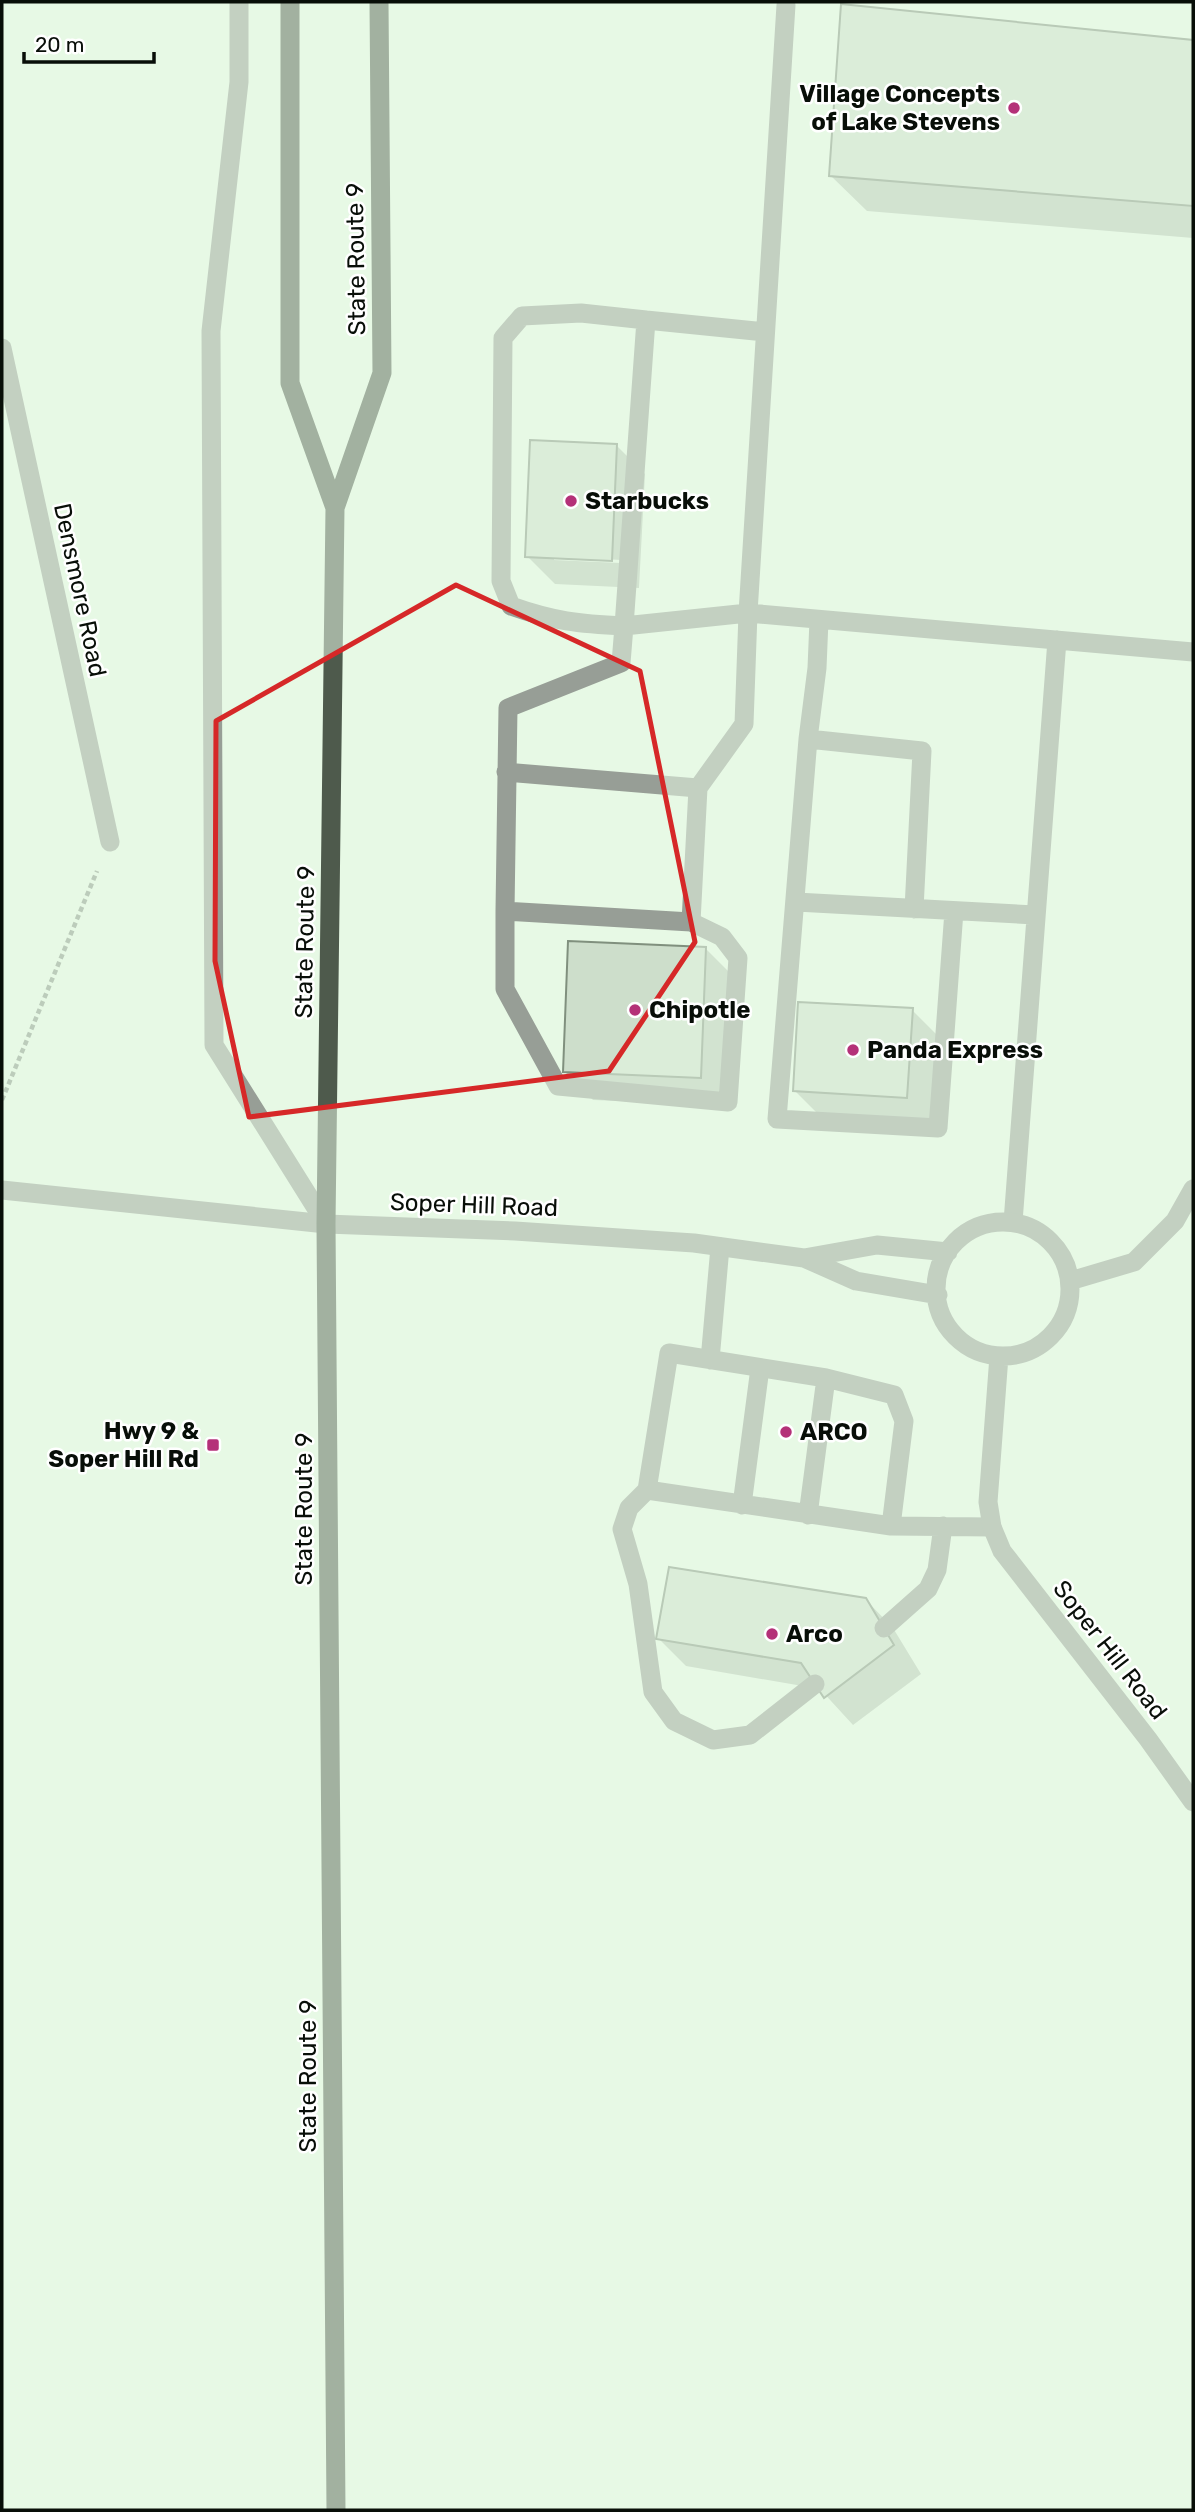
<svg xmlns="http://www.w3.org/2000/svg" width="1195" height="2512" font-family="Rubik,sans-serif">
	<style>
		.shadow { fill: #0003; fill-rule: evenodd }
		.building { fill: #cddecb; stroke: #80907e; stroke-width: 2 }
		.lines { fill: none; stroke-linecap: round; stroke-linejoin: round }
		.path { stroke: #889587; stroke-width: 4.5; stroke-dasharray: 5 3.5; stroke-linecap: butt }
		.service { stroke: #979e96; stroke-width: 19 }
		.minor { stroke: #979e96; stroke-width: 19 }
		.tertiary { stroke: #979e96; stroke-width: 19 }
		.primary { stroke: #4e5a4c; stroke-width: 19 }
		.marked { fill: none; stroke: #d62828; stroke-width: 5; stroke-linejoin: round }
		.poi-dot { fill: #b43178; stroke: #fff; stroke-width: 2.5 }
		.labels { text-anchor: middle; dominant-baseline: central; stroke-width: 5; stroke-linejoin: round; paint-order: stroke }
		.poi-label { font-size: 24px; font-weight: bold; fill: #080e08; stroke: #fff; text-anchor: start }
		.street-label { font-size: 24px; fill: #080e08; stroke: #fff }
	</style>
	<rect width="100%" height="100%" fill="#e7f9e5"/>
	<path class="shadow" d="M843 6 1193 42V238L867 211 831 176Z
		M617 446 645 474 639 588 555 584 527 556ZM554 556 621 560V563L554 560Z
		M705 948 733 976 728 1105 593 1100 565 1072Z
		M912 1010 940 1038 935 1125 822 1118 794 1090Z
		M865 1599 893 1628 921 1674 853 1725 820 1689 686 1666 658 1638Z"/>
	<path class="building" d="M841 4 1193 40V206L829 176Z
		M530 440 617 444 612 561 525 557Z
		M568 941 706 947 701 1078 563 1072Z
		M798 1002 913 1008 907 1098 793 1091Z
		M669 1567 866 1598 894 1645 824 1698 801 1663 656 1639Z"/>
	<g class="lines">
		<path class="path" d="M2 1100 97 871"/>
		<path class="service" d="M239 2V82L211 331 214 1045 326 1224
			M786 5 748 613 1193 652
			M646 320 581 313 522 316 503 338 501 581 511 606C553 621 579 624 624 626L646 320 765 332
			M748 613 744 724 698 788 691 922 505 911 508 708 621 663 624 626Z
			M819 620 817 668 808 739 777 1119 938 1128 954 911
			M808 739 922 751 914 909
			M506 772 698 788
			M796 902 1035 915
			M505 911V989L558 1086 728 1102 738 958 722 937 691 922
			M1013 1222 1057 640
			M710 1360 720 1247
			M647 1490 891 1526 992 1527
			M742 1505 760 1368
			M808 1515 826 1378
			M884 1628 928 1589 937 1570 943 1526
			M815 1684 750 1735 713 1740 674 1721 653 1692 638 1584 622 1529 629 1508 647 1490 669 1353 826 1378 894 1395 904 1421 891 1526"/>
		<path class="minor" d="M2 348 110 842"/>
		<path class="tertiary" d="M2 1190 326 1224 515 1231 694 1243 804 1258 856 1281 938 1295
			M936 1289a67 67 0 1 1 134 0a67 67 0 1 1-134 0Z
			M804 1258 877 1245 948 1252
			M1070 1281 1134 1262 1175 1221 1193 1189
			M999 1356 988 1502 992 1527 1002 1551 1148 1739 1193 1802"/>
		<path class="primary" d="M290 2V383L335 508
			M336 2510 326 1224 335 508 382 373 379 2"/>
	</g>
	<path d="M0 0H1195V2512H0ZM456 585 640 671 695 942 609 1071 249 1117 215 961 216 721Z" fill="#e7f9e5" fill-opacity=".55" fill-rule="evenodd"/>
	<path class="marked" d="M456 585 640 671 695 942 609 1071 249 1117 215 961 216 721Z"/>
	<g class="poi-dot">
		<circle cx="1014" cy="108" r="7"/>
		<circle cx="571" cy="501" r="7"/>
		<circle cx="635" cy="1010" r="7"/>
		<circle cx="853" cy="1050" r="7"/>
		<circle cx="786" cy="1432" r="7"/>
		<rect x="206" y="1438" width="14" height="14" rx="3.5"/>
		<circle cx="772" cy="1634" r="7"/>
	</g>
	<g class="labels">
		<g class="poi-label">
			<text x="1000" y="94" text-anchor="end">Village Concepts<tspan x="1000" dy="28">of Lake Stevens</tspan></text>
			<text x="585" y="501">Starbucks</text>
			<text x="649" y="1010">Chipotle</text>
			<text x="867" y="1050">Panda Express</text>
			<text x="199" y="1431" text-anchor="end">Hwy 9 &amp;<tspan x="199" dy="28">Soper Hill Rd</tspan></text>
			<text x="800" y="1432">ARCO</text>
			<text x="786" y="1634">Arco</text>
		</g>
		<g class="street-label">
			<text transform="translate(356 259) rotate(-91)">State Route 9</text>
			<text transform="translate(80 590) rotate(78)">Densmore Road</text>
			<text transform="translate(305 942) rotate(-89)">State Route 9</text>
			<text transform="translate(474 1205) rotate(2)">Soper Hill Road</text>
			<text transform="translate(304 1509) rotate(-90)">State Route 9</text>
			<text transform="translate(1110 1650) rotate(52)">Soper Hill Road</text>
			<text transform="translate(308 2076) rotate(-90)">State Route 9</text>
		</g>
	</g>
	<rect width="1195" height="2512" fill="none" stroke="#080e08" stroke-width="7"/>
	<path d="M24 52v10h130v-10" fill="none" stroke="#080e08" stroke-width="3.5"/>
	<text x="35" y="52" font-size="21" fill="#080e08" stroke="#ffffff" stroke-width="5" paint-order="stroke">20 m</text>
</svg>
